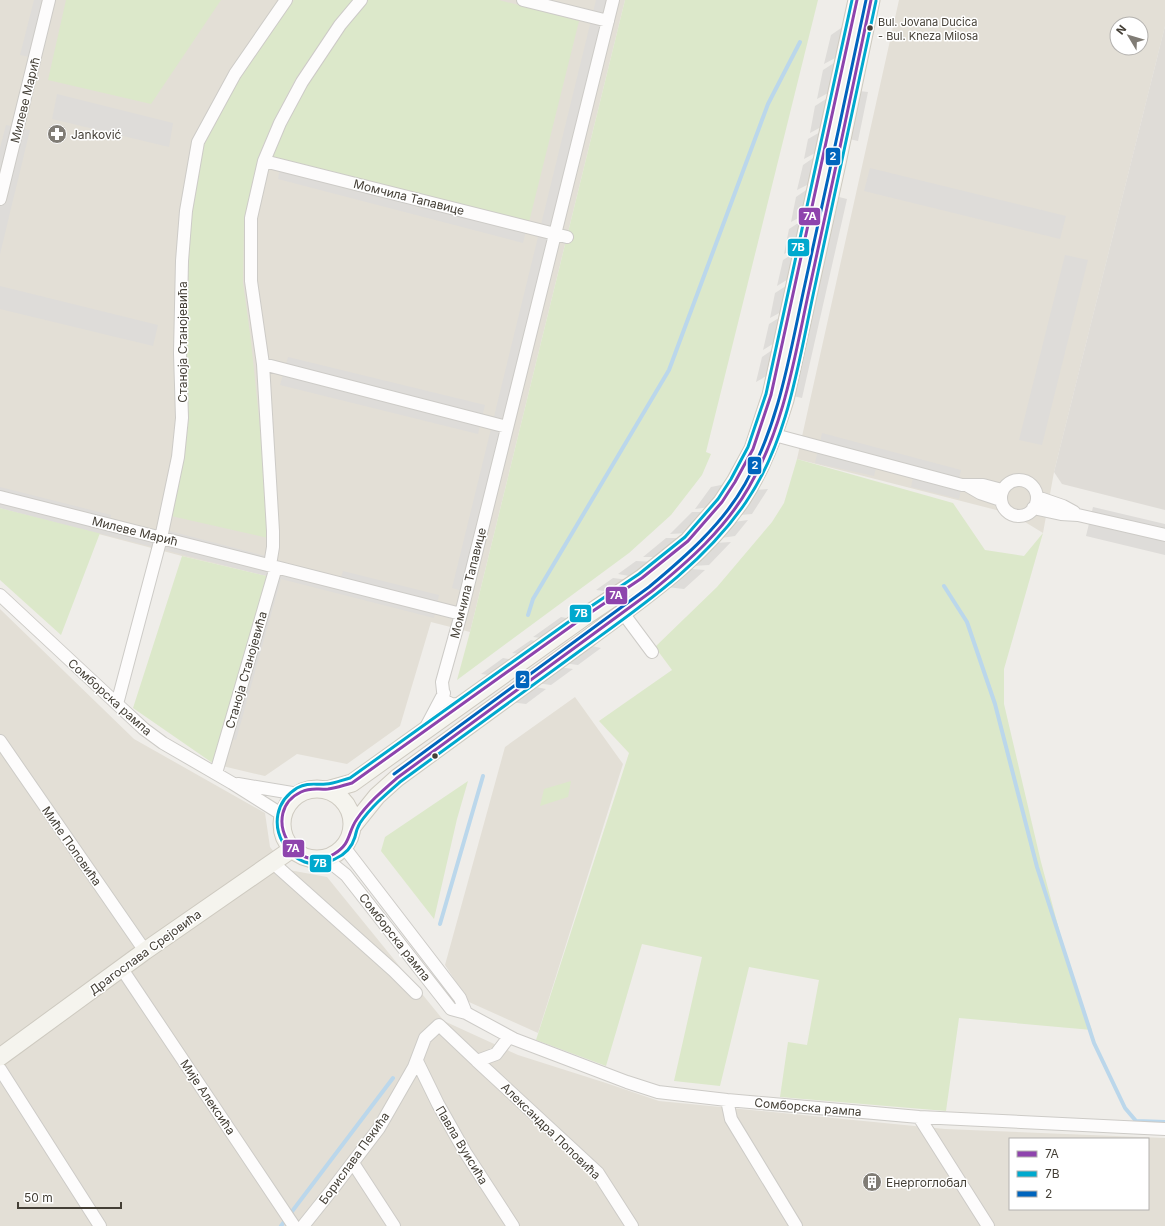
<svg xmlns="http://www.w3.org/2000/svg" width="1165" height="1226" font-family="Inter,sans-serif">
	<style>
		.residential { fill: #e3dfd6; fill-rule: evenodd }
		.industrial { fill: #dfdcd7 }
		.green { fill: #dce8ca }
		.parking { fill: #dedcd9 }
		.lines { fill: none; stroke-linecap: round; stroke-linejoin: round }
		.stream { stroke: #bbd7eb; stroke-width: 4 }
		.street-casing { stroke: #cdcbc7; stroke-width: 14 }
		.secondary-casing { stroke: #cecac0; stroke-width: 19 }
		.street { stroke: #fdfcfc; stroke-width: 12 }
		.secondary { stroke: #f5f4ee; stroke-width: 17 }
		.bus-1-casing { stroke: #fff; stroke-width: 6 }
		.bus-2-casing { stroke: #fff; stroke-width: 6 }
		.bus-3-casing { stroke: #fff; stroke-width: 6 }
		.bus-1 { stroke: #8e44ad; stroke-width: 3 }
		.bus-2 { stroke: #00a9ce; stroke-width: 3 }
		.bus-3 { stroke: #0065bd; stroke-width: 3 }
		.bus-dot { fill: #443f36; stroke: #fff; stroke-width: 1.5 }
		.labels { text-anchor: middle; dominant-baseline: central; stroke-width: 3; stroke-linejoin: round; paint-order: stroke }
		.bus-label { font-size: 11px; fill: #443f36; stroke: #fff; text-anchor: start }
		.street-label { font-size: 12px; fill: #443f36; stroke: #fff }
		.poi-label { font-size: 12px; fill: #443f36; stroke: #fff; text-anchor: start }
		.line-badge { stroke: #fff; stroke-width: 1.5 }
		.badge-label { font-size: 11px; text-anchor: middle; font-weight: bold; fill: #fff }
	</style>
	<rect width="100%" height="100%" fill="#efede9"/>
	<path class="residential" d="M0 0H625L470 632 431 622 400 726 347 764 297 754 265 776 214 764 267 576 182 556 0 508Z
		M899 0H1165V26L1054 472 1043 533 1012 514 797 459ZM1117 24H1141V48H1117Z
		M0 609 134 739 265 813 270 847 289 870 327 877 444 1021 518 1055 606 1083 659 1101 945 1129 1165 1138V1226H0ZM1010 1139H1148V1209H1010Z
		M575 697 623 764 538 1033 469 1002 445 965 505 747Z"/>
	<path class="industrial" d="M1165 26V510L1062 484 1054 472Z"/>
	<path class="green" d="M66 0H221L151 104 48 80Z
		M294 0H353L335 21 296 78 273 122 259 155 244 219 243 283 251 341 263 457 268 538 171 516 186 343 187 258 191 209 202 148 239 80Z
		M368 0H499L579 21 529 222 271 157C282 133 293 108 306 85 323 54 346 26 368 0Z
		M625 0H818L706 452 711 454 702 475 671 515 629 553 457 680 470 632Z
		M797 459 953 503 985 550 1024 556 1043 533 1004 669V704L1041 862 1073 982 1092 1030 959 1018 946 1111 780 1097 788 1042 807 1045 819 980 749 967 720 1086 674 1081 702 957 642 944 606 1066 536 1040 629 753 599 721 672 670 655 647 717 587 772 522 784 503Z
		M0 508 100 533 61 635 0 580Z
		M182 556 267 576 214 764 133 708Z
		M468 781 457 819 434 919 381 851 385 837Z
		M571 781 568 797 540 806 544 789Z"/>
	<path class="parking" d="M34 0H49L35 58 20 55Z
		M596 0H613L466 592 452 588Z
		M844 26 837 57 824 64 831 35Z
		M837 61 830 92 817 99 823 70Z
		M859 91 868 92 858 141 849 139Z
		M57 94 173 123 169 147 52 119Z
		M829 97 823 126 810 133 815 106Z
		M6 125 30 130 0 254V148Z
		M822 131 817 152 804 159 808 139Z
		M816 156 811 183 797 190 803 165Z
		M281 164 527 227 523 243 278 179Z
		M870 168 1066 216 1060 239 864 191Z
		M809 188 804 215 791 222 796 197Z
		M839 197 847 199 802 398 793 396Z
		M803 220 797 247 784 254 789 229Z
		M796 252 790 278 777 286 783 260Z
		M1065 255 1088 260 1042 445 1019 440Z
		M789 284 783 311 770 318 775 293Z
		M0 286 158 325 153 346 0 309Z
		M782 316 776 342 763 350 769 324Z
		M775 348 770 374 756 382 762 357Z
		M288 357 485 405 478 434 280 385Z
		M822 433 961 470 958 483 962 485 959 499 911 487 914 472 877 463 874 476 815 463Z
		M726 484 710 507 695 509 711 487Z
		M0 487 111 515 109 524 168 539 170 531 266 556 264 564 339 583 343 571 439 595 434 618 281 579 236 740 221 736 267 576 0 508Z
		M768 489 752 514 740 515 756 490Z
		M1093 507 1165 524V555L1086 536Z
		M692 512H706L687 533 670 534Z
		M748 520 735 536 721 538 734 522Z
		M666 538H682L661 557H643Z
		M731 542 709 565 693 566 715 543Z
		M636 561 655 562 635 577 618 574Z
		M690 569 705 570 684 589 667 587Z
		M613 578 629 580 613 592 596 590Z
		M561 617 577 620 550 639 533 637Z
		M531 640 545 643 529 655 512 653Z
		M587 645 601 648 578 665 563 663Z
		M503 658 519 661 498 676 481 674Z
		M558 667 573 669 551 685 536 683Z
		M531 686 546 689 526 704 510 702Z"/>
	<g class="lines">
		<path class="stream" d="M944 586 967 622 995 704 1037 867 1094 1043 1125 1108 1136 1121 1165 1122
			M528 615 533 599 669 370 768 104 800 42
			M440 924 483 776
			M281 1226 393 1078"/>
		<g class="street-casing">
			<path id="street" d="M523 0 608 21
				M264 161 567 237
				M0 199 49 0
				M263 364 507 427
				M767 433 962 485H983L1002 490
				M1001 498a18 18 0 1 1 36 0a18 18 0 1 1-36 0Z
				M968 486 980 493 1001 500
				M0 497 461 614
				M1037 497 1063 506 1074 512
				M1033 508 1061 514 1078 515 1165 535
				M270 565 273 547V531L263 364 251 281V218L264 161 280 123 302 82 340 25 361 0
				M0 595 117 704 144 729 163 743 232 783 278 812 282 816
				M623 613 652 652
				M117 704 161 538 178 457 182 418 180 353 182 261 186 211 198 142 235 74 286 0
				M462 705 451 704 444 700 442 682 461 614 613 0
				M425 729 444 693
				M0 741 145 951
				M216 773 276 567
				M238 784 298 794
				M345 845 347 851 460 998 466 1013
				M323 859 331 863 346 875 451 1009 466 1013 514 1039 627 1082 658 1092 727 1100 919 1117 1165 1129
				M272 862 394 971 416 993
				M122 969 294 1226
				M417 1061 438 1104 465 1152 513 1226
				M477 1061 598 1173 632 1226
				M0 1069 100 1226
				M727 1100 731 1119 796 1226
				M919 1117 988 1226
				M353 1163 394 1226
				M303 1226 331 1191 379 1128 414 1067 425 1038 439 1025 477 1061 496 1054 509 1037"/>
		</g>
		<g class="secondary-casing">
			<path id="secondary" d="M282 824a35 35 0 1 1 70 0a35 35 0 1 1-70 0Z
				M327 790 352 783 584 617 642 578 688 541 722 502 735 482 753 449 771 395 857 0
				M352 827 377 796 397 778C461 731 526 684 590 637 645 596 703 557 742 499 762 468 774 435 785 400L836 168 871 0
				M0 1057 145 951 292 849"/>
		</g>
		<use href="#street" class="street"/>
		<use href="#secondary" class="secondary"/>
		<g class="bus-1-casing">
			<path id="bus-1" d="M857 0 771 395 753 449 735 482 722 502 688 541 642 578 584 617 352 783C344 785 336 788 328 789 318 790 312 787 301 792 259 812 294 878 334 854 352 843 347 833 357 819 368 803 382 791 397 778L652 591C689 561 725 529 749 487 785 425 795 354 810 286 831 191 851 95 871 0"/>
		</g>
		<g class="bus-2-casing">
			<path id="bus-2" d="M852 0 766 394 748 447 731 479 718 499 685 537 639 574 581 613 350 778C342 780 334 784 326 784 315 785 308 782 297 788 252 816 292 883 335 859 344 855 352 847 355 837 356 832 357 828 360 823 371 807 385 795 400 782 460 738 520 694 581 650 640 607 704 564 746 502 789 439 799 359 815 286 836 191 856 96 876 1"/>
		</g>
		<g class="bus-3-casing">
			<path id="bus-3" d="M394 774 649 587C685 557 722 525 745 484 780 422 790 352 805 284 826 189 846 95 866 0"/>
		</g>
		<use href="#bus-1" class="bus-1"/>
		<use href="#bus-2" class="bus-2"/>
		<use href="#bus-3" class="bus-3"/>
	</g>
	<defs>
		<g id="pharmacy-disc" transform="scale(1)"><circle r="9.5" fill="#807c75" stroke="#fff"/><path d="M-2-6h4v4h4v4h-4v4h-4v-4h-4v-4h4Z" fill="#fff"/></g>
		<g id="building-disc" transform="scale(1)"><circle r="9.5" fill="#807c75" stroke="#fff"/><path d="M-4-6H4V6H1V3H-1V6H-4ZM-2.5-4.3h1.7v1.8h-1.7ZM.8-4.3h1.7v1.8H.8ZM-2.5-1h1.7V.8h-1.7ZM.8-1h1.7V.8H.8Z" fill="#fff"/></g>
	</defs>
	<g fill-rule="evenodd">
		<use href="#pharmacy-disc" x="57" y="134"/>
		<use href="#building-disc" x="872" y="1182"/>
	</g>
	<g class="bus-dot">
		<circle cx="870" cy="28" r="3.5"/>
		<circle cx="435" cy="756" r="3.5"/>
	</g>
	<g class="labels">
		<g class="bus-label">
			<text x="878" y="22">Bul. Jovana Ducica<tspan x="878" dy="14">- Bul. Kneza Milosa</tspan></text>
		</g>
		<g class="street-label">
			<text transform="translate(25 100) rotate(-76)">Милеве Марић</text>
			<text transform="translate(409 197) rotate(14)">Момчила Тапавице</text>
			<text transform="translate(182 342) rotate(-90)">Станоја Станојевића</text>
			<text transform="translate(135 531) rotate(14)">Милеве Марић</text>
			<text transform="translate(468 583) rotate(-76)">Момчила Тапавице</text>
			<text transform="translate(246 670) rotate(-74)">Станоја Станојевића</text>
			<text transform="translate(110 697) rotate(42)">Сомборска рампа</text>
			<text transform="translate(72 846) rotate(55)">Миће Поповића</text>
			<text transform="translate(395 937) rotate(52)">Сомборска рампа</text>
			<text transform="translate(145 952) rotate(-36)">Драгослава Срејовића</text>
			<text transform="translate(208 1097) rotate(56)">Мије Алексића</text>
			<text transform="translate(808 1107) rotate(5)">Сомборска рампа</text>
			<text transform="translate(551 1131) rotate(44)">Александра Поповића</text>
			<text transform="translate(462 1145) rotate(59)">Павла Вуисића</text>
			<text transform="translate(354 1158) rotate(-54)">Борислава Пекића</text>
		</g>
		<g class="poi-label">
			<text x="71" y="134">Janković</text>
			<text x="886" y="1182">Енергоглобал</text>
		</g>
	</g>
	<g class="line-badge">
		<rect x="825" y="147" width="16" height="19" rx="4" fill="#0065bd"/>
		<rect x="798" y="207" width="23" height="19" rx="4" fill="#8e44ad"/>
		<rect x="787" y="238" width="23" height="19" rx="4" fill="#00a9ce"/>
		<rect x="747" y="456" width="15" height="19" rx="4" fill="#0065bd"/>
		<rect x="605" y="586" width="23" height="19" rx="4" fill="#8e44ad"/>
		<rect x="569" y="604" width="23" height="19" rx="4" fill="#00a9ce"/>
		<rect x="515" y="670" width="15" height="19" rx="4" fill="#0065bd"/>
		<rect x="282" y="839" width="23" height="19" rx="4" fill="#8e44ad"/>
		<rect x="309" y="854" width="23" height="19" rx="4" fill="#00a9ce"/>
	</g>
	<g class="badge-label">
		<text x="833" y="160">2</text>
		<text x="810" y="220">7A</text>
		<text x="798" y="251">7B</text>
		<text x="755" y="469">2</text>
		<text x="616" y="599">7A</text>
		<text x="581" y="617">7B</text>
		<text x="523" y="683">2</text>
		<text x="293" y="852">7A</text>
		<text x="320" y="867">7B</text>
	</g>
	<rect x="1009" y="1138" width="140" height="72" fill="#ffffff" stroke="#b4b2af"/>
	<rect x="1017" y="1151" width="20" height="6" fill="#8e44ad" stroke="#b4b2af"/>
	<text x="1045" y="1158" font-size="12" fill="#443f36">7A</text>
	<rect x="1017" y="1171" width="20" height="6" fill="#00a9ce" stroke="#b4b2af"/>
	<text x="1045" y="1178" font-size="12" fill="#443f36">7B</text>
	<rect x="1017" y="1191" width="20" height="6" fill="#0065bd" stroke="#b4b2af"/>
	<text x="1045" y="1198" font-size="12" fill="#443f36">2</text>
	<g transform="translate(1129 36) rotate(308)"><circle r="19" fill="#ffffff" stroke="#b4b2af"/>
	<path d="M0-3L7 15L0 10L-7 15Z" fill="#807c75"/>
	<text y="-6" font-size="11" font-weight="bold" text-anchor="middle" fill="#443f36">N</text>
	</g>
	<path d="M18 1202v6h103v-6" fill="none" stroke="#443f36" stroke-width="2"/>
	<text x="24" y="1202" font-size="12" fill="#443f36" stroke="#ffffff" stroke-width="3" paint-order="stroke">50 m</text>
</svg>
